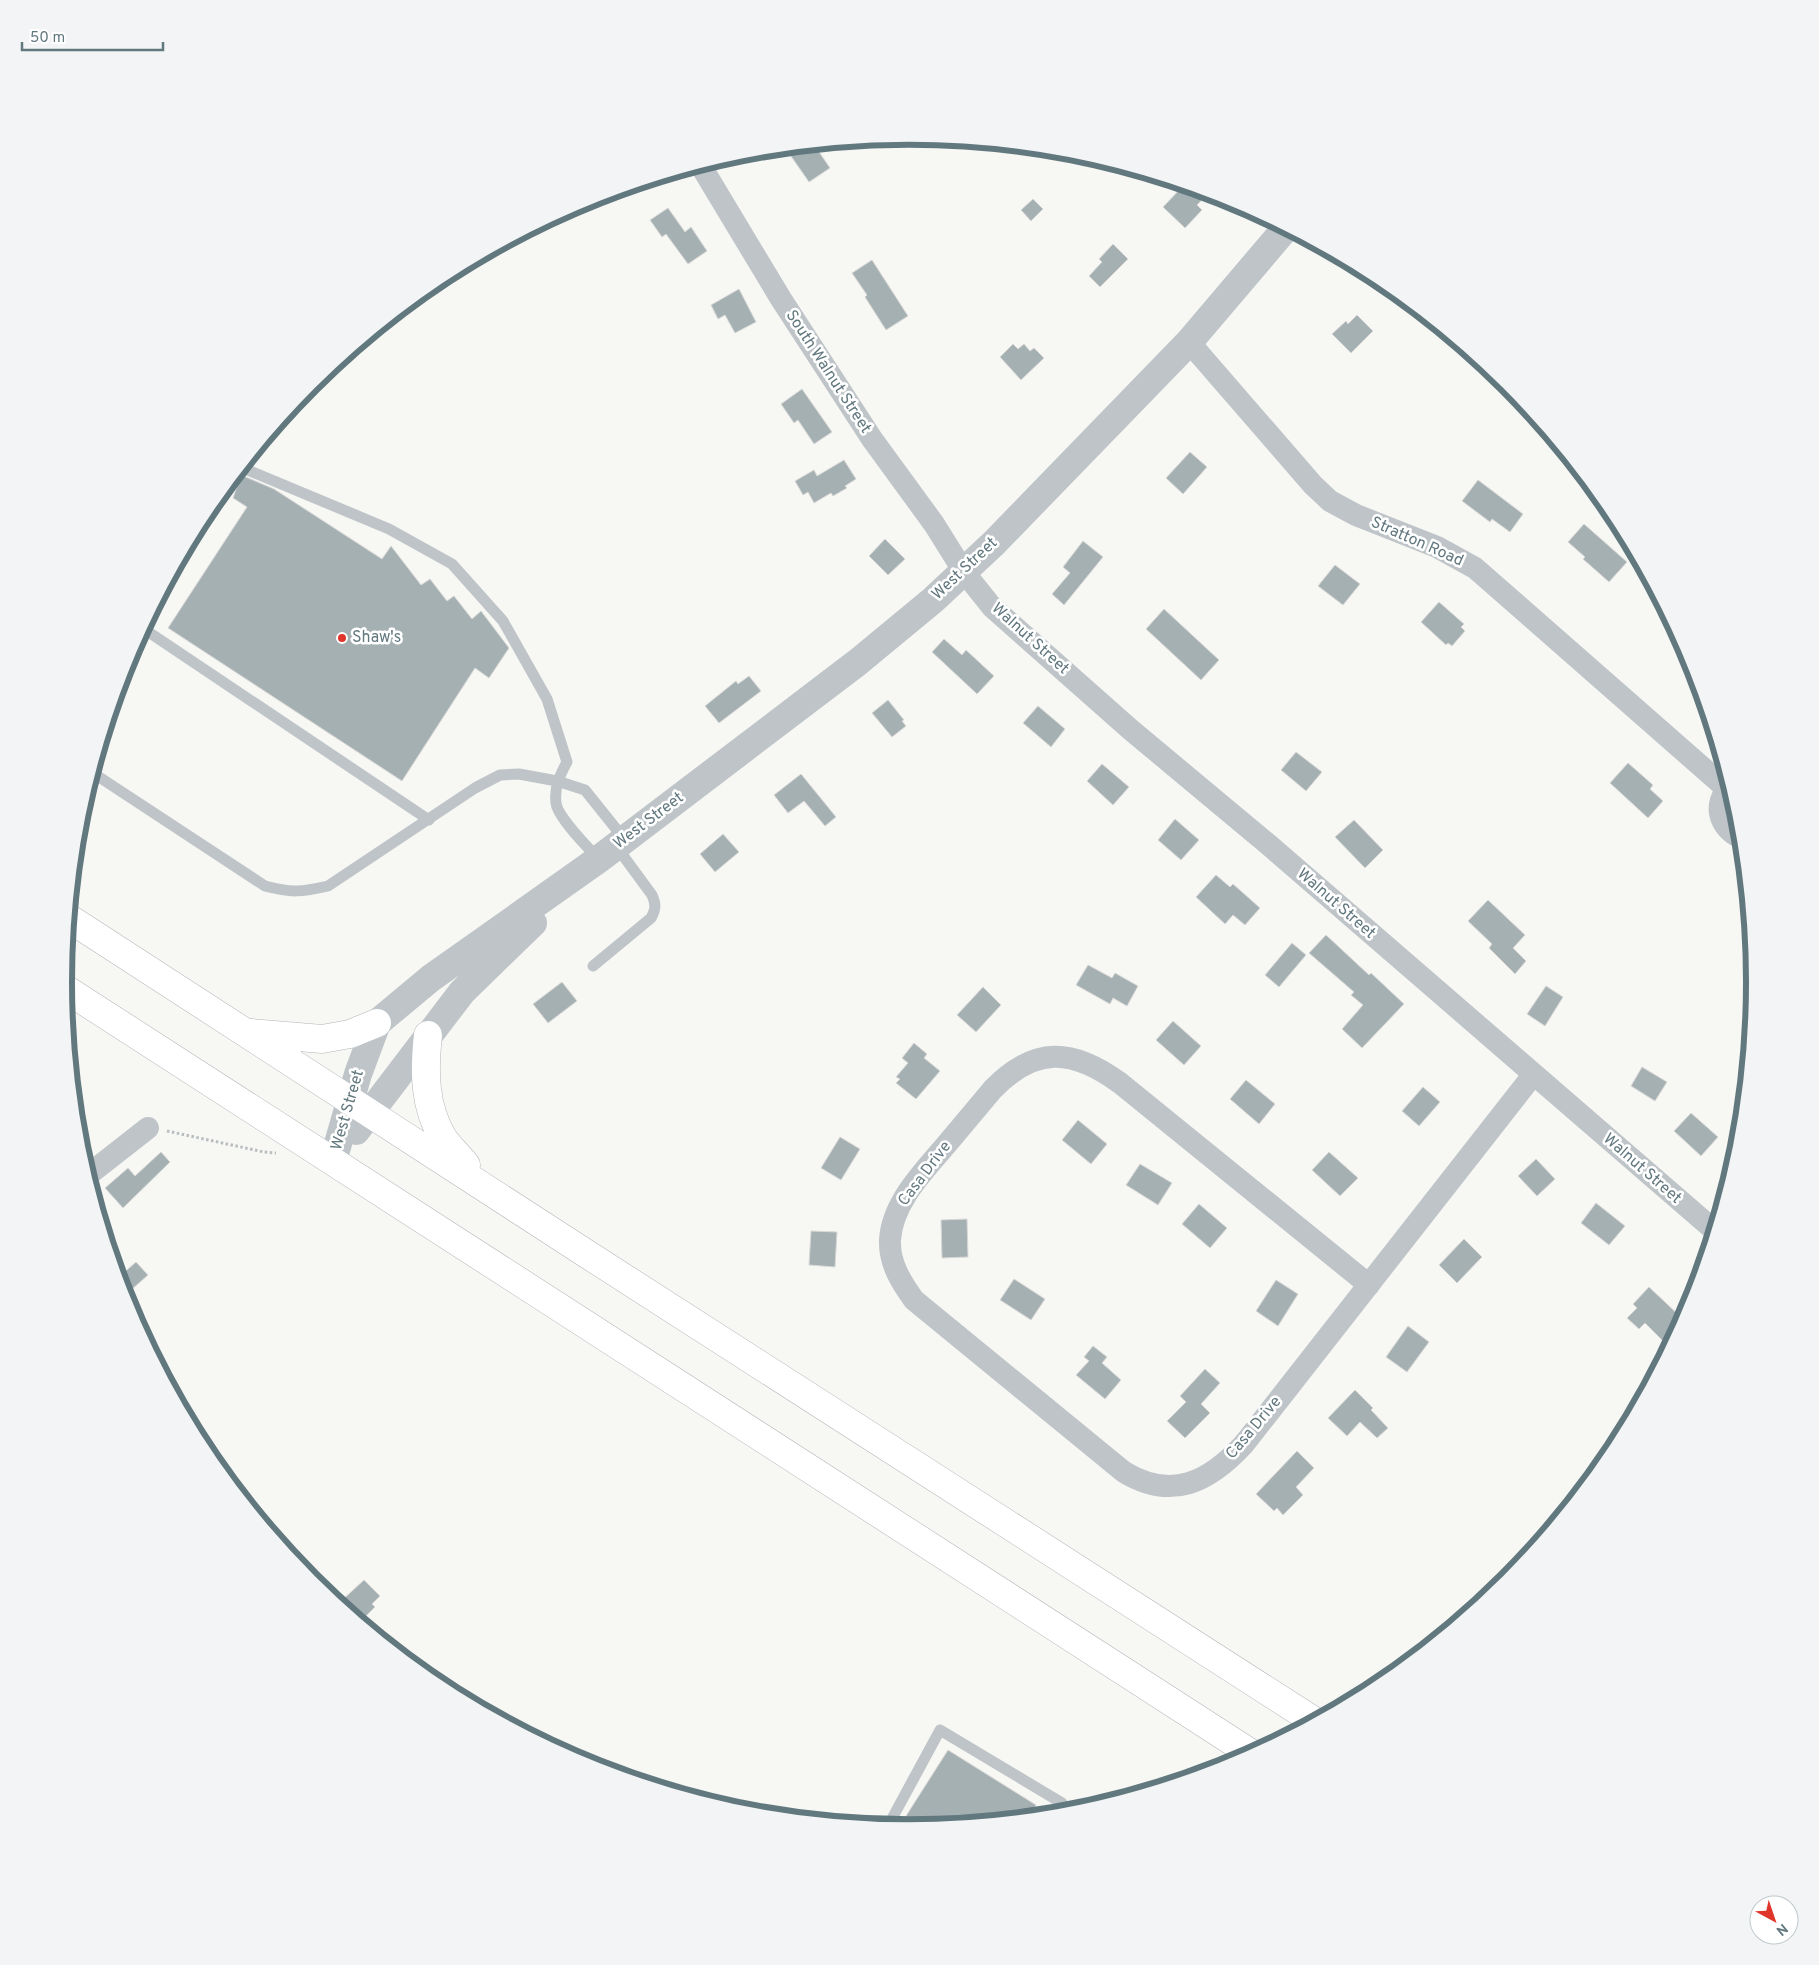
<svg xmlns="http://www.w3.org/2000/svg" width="1819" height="1965" font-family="Overpass,sans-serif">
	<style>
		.building { fill: #a5b0b3; stroke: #d9d8d7 }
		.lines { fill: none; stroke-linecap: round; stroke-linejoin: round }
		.trunk-casing { stroke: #b1b7ba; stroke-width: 29 }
		.path { stroke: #b8bdbf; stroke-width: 3; stroke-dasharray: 2.5 2.5; stroke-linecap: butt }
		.service { stroke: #bec4c7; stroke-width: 11 }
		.minor { stroke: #bec4c7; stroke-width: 22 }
		.tertiary { stroke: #bec4c7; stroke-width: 28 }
		.trunk { stroke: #fff; stroke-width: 28 }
		.poi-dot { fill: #e0352b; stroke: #fff; stroke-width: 2 }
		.labels { text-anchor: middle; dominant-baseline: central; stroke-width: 5; stroke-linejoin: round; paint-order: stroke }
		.street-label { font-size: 16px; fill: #62787f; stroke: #fff }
		.poi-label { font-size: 16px; fill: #62787f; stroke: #fff; text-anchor: start }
		.rim { fill: none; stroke: #62787f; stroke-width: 6 }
	</style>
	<rect width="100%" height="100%" fill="#f7f7f4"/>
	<path class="building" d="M815 146 830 168 809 182 786 149Z
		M1183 186 1208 193 1197 205 1202 210 1185 228 1163 207Z
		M1033 199 1043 209 1031 221 1021 210Z
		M668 208 685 232 691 227 707 251 688 264 666 234 662 237 650 220Z
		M1113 244 1128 259 1100 287 1089 276 1102 262 1099 259Z
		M872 260 908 316 886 330 865 297 867 295 852 273Z
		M739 289 756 322 735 333 725 315 718 319 711 305Z
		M1357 315 1373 331 1351 353 1332 334 1346 321 1348 324Z
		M1013 344 1018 349 1024 344 1030 351 1034 348 1044 358 1021 380 1000 357Z
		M802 389 832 432 814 444 798 420 794 423 781 404Z
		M1190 452 1207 467 1183 494 1166 478Z
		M844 460 856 479 845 486 847 488 833 496 831 493 814 503 808 492 803 495 795 481 814 470 817 476Z
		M241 475 274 489 382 559 391 546 421 585 430 579 447 601 454 596 472 619 481 611 509 648 489 678 475 668 402 781 168 628 247 507 233 498Z
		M1478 480 1523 514 1510 532 1492 519 1490 522 1462 501Z
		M1584 524 1627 562 1609 582 1583 559 1585 557 1568 542Z
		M885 539 905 559 888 575 869 556Z
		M1083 541 1103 557 1064 605 1052 594 1070 573 1063 567Z
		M1335 565 1360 584 1343 605 1318 586Z
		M1439 602 1464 624 1461 627 1465 631 1452 646 1448 643 1446 645 1421 622Z
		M1164 609 1219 660 1201 680 1146 629Z
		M944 639 962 655 966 650 994 676 977 694 932 652Z
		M749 676 761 691 719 723 705 706 736 681 738 684Z
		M888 700 904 720 902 721 906 726 892 737 872 713Z
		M1038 706 1065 729 1051 747 1023 723Z
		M1296 752 1322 772 1306 791 1281 770Z
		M1628 763 1653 785 1650 789 1663 801 1648 818 1610 783Z
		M1102 764 1129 787 1113 805 1087 781Z
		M801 774 836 817 825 826 804 801 788 813 774 795Z
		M1175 819 1199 840 1181 860 1158 840Z
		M1354 820 1383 850 1365 868 1335 837Z
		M723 834 739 852 715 872 700 854Z
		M1216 875 1230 887 1233 884 1260 908 1245 925 1233 915 1225 924 1196 897Z
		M1488 900 1525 935 1513 948 1526 961 1515 974 1489 948 1492 944 1468 921Z
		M1326 935 1369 975 1371 973 1404 1004 1362 1048 1342 1029 1363 1005 1351 995 1354 992 1309 953Z
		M1292 943 1306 955 1279 987 1265 975Z
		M1088 965 1112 978 1115 973 1138 986 1127 1006 1113 998 1110 1004 1076 985Z
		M562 982 577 1001 548 1023 533 1004Z
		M1546 986 1563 997 1545 1026 1527 1014Z
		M983 987 1001 1005 976 1032 957 1015Z
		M1173 1021 1201 1046 1184 1065 1156 1040Z
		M914 1043 927 1054 924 1058 940 1071 916 1099 896 1083 900 1079 896 1077 908 1063 902 1058Z
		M1642 1067 1667 1082 1655 1101 1631 1086Z
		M1246 1080 1275 1104 1259 1124 1230 1099Z
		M1423 1087 1440 1102 1419 1126 1402 1111Z
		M1691 1113 1718 1137 1701 1156 1674 1131Z
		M1078 1120 1107 1144 1091 1164 1062 1140Z
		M840 1137 860 1149 841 1180 821 1168Z
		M161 1152 170 1162 123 1208 105 1188 128 1168 135 1176Z
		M1329 1152 1358 1178 1340 1196 1312 1170Z
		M1536 1159 1555 1179 1537 1196 1518 1176Z
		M1140 1164 1172 1183 1158 1205 1126 1185Z
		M1596 1203 1625 1226 1609 1245 1581 1223Z
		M1199 1204 1227 1228 1210 1248 1182 1224Z
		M967 1219 968 1257 942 1258 941 1220Z
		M811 1231 837 1232 835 1267 809 1265Z
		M1464 1239 1482 1257 1457 1283 1439 1265Z
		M136 1262 148 1275 131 1290 119 1277Z
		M1014 1279 1045 1299 1031 1320 1000 1300Z
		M1276 1280 1298 1294 1278 1326 1256 1311Z
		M1649 1287 1684 1320 1669 1347 1645 1323 1639 1329 1627 1318 1637 1308 1633 1304Z
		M1408 1326 1429 1342 1407 1372 1386 1357Z
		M1093 1346 1107 1357 1102 1363 1121 1380 1105 1399 1076 1375 1089 1361 1084 1357Z
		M1205 1369 1220 1383 1201 1404 1210 1413 1185 1438 1167 1421 1186 1402 1180 1396Z
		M1355 1390 1373 1408 1371 1410 1388 1428 1377 1438 1360 1422 1347 1436 1328 1418Z
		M1297 1451 1314 1468 1296 1487 1303 1495 1283 1515 1277 1508 1274 1511 1256 1494Z
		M364 1580 380 1596 372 1604 375 1607 361 1621 339 1603Z
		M948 1750 1036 1805 1029 1816 909 1828 899 1827Z"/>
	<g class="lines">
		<g class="trunk-casing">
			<path id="trunk" d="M70 919 590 1256 1314 1721
				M64 988 1252 1754
				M251 1033 322 1039 350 1034 377 1023
				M428 1035C424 1071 424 1106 443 1138 449 1147 459 1156 466 1165"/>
		</g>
		<path class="path" d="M167 1131 264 1152 276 1153"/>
		<path class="service" d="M243 468 389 529 452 564 503 621 547 699 567 762C560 775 554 787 556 803 557 816 589 849 599 859
			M144 629 429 820
			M93 773 265 886C291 893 302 892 328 886L475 788 500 775 519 774 557 781 585 790 625 840
			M593 966 651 918C656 909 656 904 652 895L616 846
			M888 1826 940 1730 1062 1803 1056 1814"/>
		<path class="minor" d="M701 166 781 299 872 439 934 524 964 572 992 607 1131 730 1269 845 1714 1230
			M1189 342 1313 485 1330 501 1356 515 1437 547 1475 568 1727 789
			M1730 787C1711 804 1720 829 1741 838
			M88 1175 148 1128
			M1369 1285 1120 1083C1072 1048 1035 1046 993 1089 977 1108 961 1127 946 1145 923 1172 892 1203 890 1240 889 1263 901 1282 914 1300L1124 1472C1172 1501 1209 1482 1244 1444L1533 1075"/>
		<path class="tertiary" d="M356 1131 462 992 533 923
			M333 1161 358 1074 377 1023 431 978 599 859 858 662 933 600 994 543 1189 342 1285 229"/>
		<use href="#trunk" class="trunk"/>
	</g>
	<circle class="poi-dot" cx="342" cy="638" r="5"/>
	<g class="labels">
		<g class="street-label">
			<text transform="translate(828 372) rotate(57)">South Walnut Street</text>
			<text transform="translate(1417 542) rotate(24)">Stratton Road</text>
			<text transform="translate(965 569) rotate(-43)">West Street</text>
			<text transform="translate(1030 639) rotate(42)">Walnut Street</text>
			<text transform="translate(649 821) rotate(-37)">West Street</text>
			<text transform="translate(1336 904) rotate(41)">Walnut Street</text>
			<text transform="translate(348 1110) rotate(-74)">West Street</text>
			<text transform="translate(1642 1169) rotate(41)">Walnut Street</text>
			<text transform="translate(925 1174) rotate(-53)">Casa Drive</text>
			<text transform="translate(1254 1428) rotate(-50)">Casa Drive</text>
		</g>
		<g class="poi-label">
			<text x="352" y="638">Shaw's</text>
		</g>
	</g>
	<path d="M0 0H1819V1965H0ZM72 982a837 837 0 1 1 1674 0a837 837 0 1 1-1674 0Z" fill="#f2f4f5" fill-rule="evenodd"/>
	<path class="rim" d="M72 982a837 837 0 1 1 1674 0a837 837 0 1 1-1674 0Z"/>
	<g transform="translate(1774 1920) rotate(140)"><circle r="24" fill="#ffffff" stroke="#c0c9cc"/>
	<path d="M0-4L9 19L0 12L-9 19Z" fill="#e0352b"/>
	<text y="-8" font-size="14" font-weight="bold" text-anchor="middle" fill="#62787f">N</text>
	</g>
	<path d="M22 42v8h141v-8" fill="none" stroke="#62787f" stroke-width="2.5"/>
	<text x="30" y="42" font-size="15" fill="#62787f" stroke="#ffffff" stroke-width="4" paint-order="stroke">50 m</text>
</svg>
